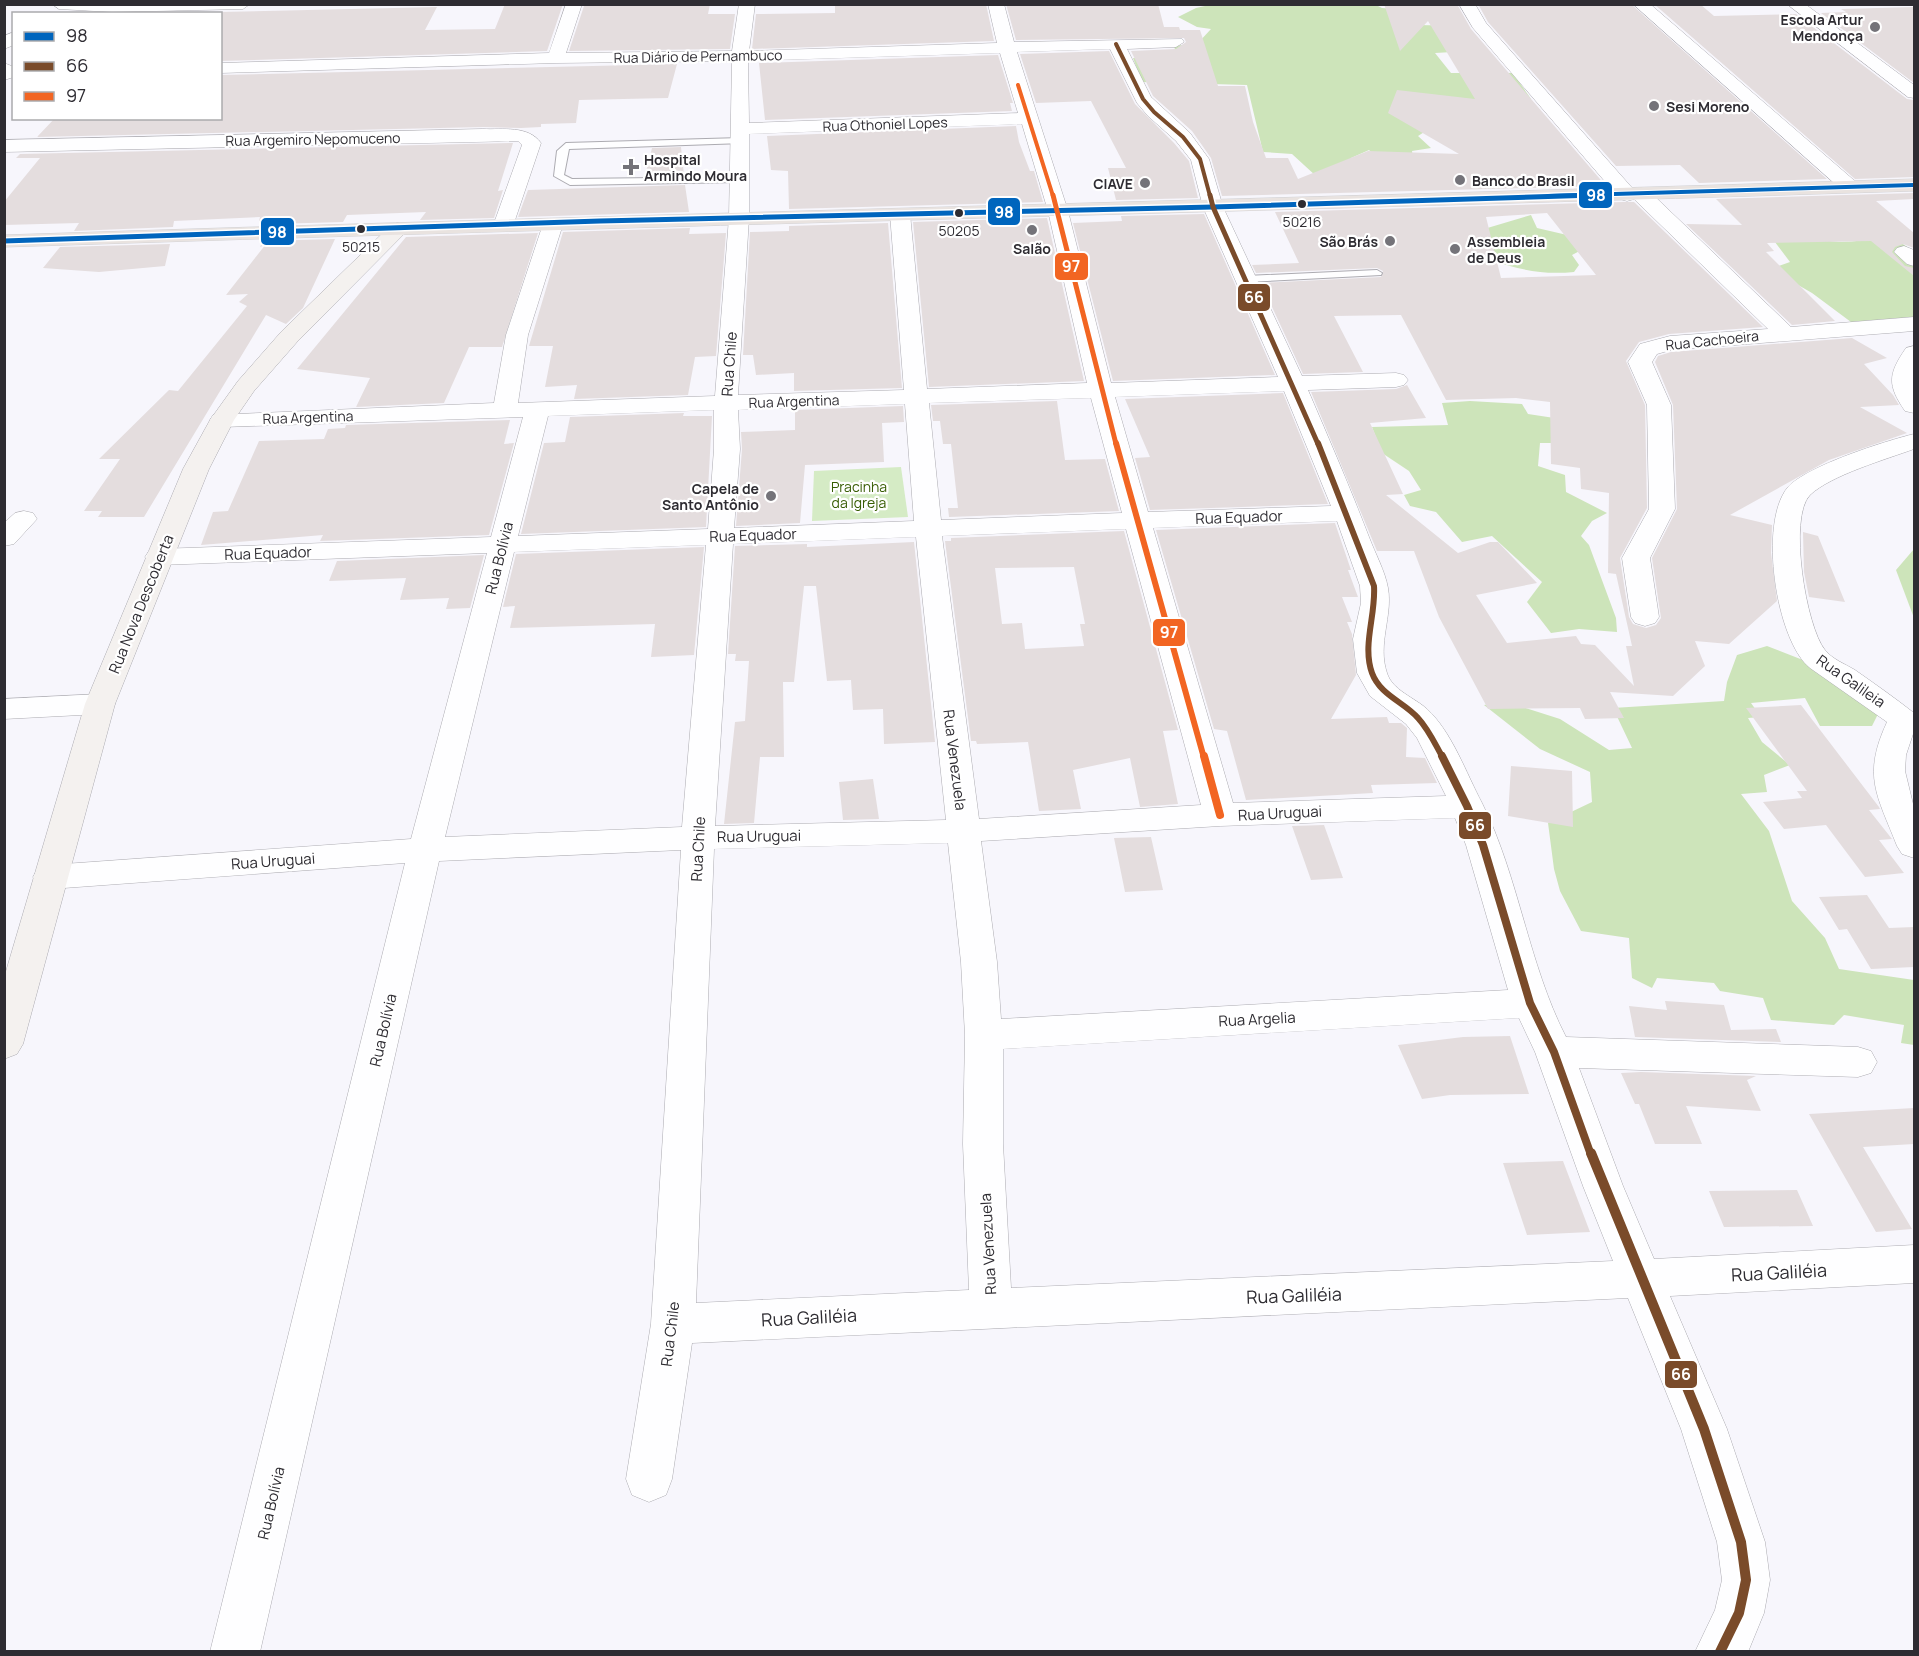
<svg xmlns="http://www.w3.org/2000/svg" width="1919" height="1656" font-family="Manrope,sans-serif">
	<style>
		.green { fill: #d5ebc5 }
		.forest { fill: #cde4ba }
		.building { fill: #e4ddde; fill-rule: evenodd }
		.lines { fill: none; stroke-linecap: round; stroke-linejoin: round }
		.lane-casing { stroke: #acabb1; stroke-width: 2 }
		.street-casing { stroke: #acabb1; stroke-width: 1 }
		.secondary-casing { stroke: #acabb1; stroke-width: 1 }
		.primary-casing { stroke: #d2d2d5; stroke-width: 1 }
		.lane { fill: #fefeff; fill-rule: evenodd }
		.street { fill: #fefeff; fill-rule: evenodd }
		.secondary { fill: #f4f1ef; fill-rule: evenodd }
		.primary { fill: #e9e3e0; fill-rule: evenodd }
		.bus-1-far1-casing { stroke: #fff; stroke-width: 6 }
		.bus-1-casing { stroke: #fff; stroke-width: 8 }
		.bus-2-far4-casing { stroke: #fff; stroke-width: 6 }
		.bus-2-far3-casing { stroke: #fff; stroke-width: 8 }
		.bus-2-far2-casing { stroke: #fff; stroke-width: 10 }
		.bus-2-far1-casing { stroke: #fff; stroke-width: 13 }
		.bus-2-casing { stroke: #fff; stroke-width: 15 }
		.bus-3-far3-casing { stroke: #fff; stroke-width: 6 }
		.bus-3-far2-casing { stroke: #fff; stroke-width: 8 }
		.bus-3-far1-casing { stroke: #fff; stroke-width: 10 }
		.bus-3-casing { stroke: #fff; stroke-width: 13 }
		.bus-1-far1 { stroke: #0065bd; stroke-width: 4 }
		.bus-1 { stroke: #0065bd; stroke-width: 5 }
		.bus-2-far4 { stroke: #7a4b2a; stroke-width: 4 }
		.bus-2-far3 { stroke: #7a4b2a; stroke-width: 5 }
		.bus-2-far2 { stroke: #7a4b2a; stroke-width: 6 }
		.bus-2-far1 { stroke: #7a4b2a; stroke-width: 8 }
		.bus-2 { stroke: #7a4b2a; stroke-width: 10 }
		.bus-3-far3 { stroke: #f26522; stroke-width: 4 }
		.bus-3-far2 { stroke: #f26522; stroke-width: 5 }
		.bus-3-far1 { stroke: #f26522; stroke-width: 6 }
		.bus-3 { stroke: #f26522; stroke-width: 8 }
		.poi-dot { fill: #747379; stroke: #fff; stroke-width: 2 }
		.bus-dot { fill: #2e2c32; stroke: #fff; stroke-width: 2 }
		.labels { text-anchor: middle; dominant-baseline: central; stroke-width: 4.5; stroke-linejoin: round; paint-order: stroke }
		.far-poi-label { font-size: 14px; font-weight: bold; fill: #2e2c32; stroke: #fff; text-anchor: end }
		.far-street-label { font-size: 14px; fill: #2e2c32; stroke: #fff }
		.bus-label { font-size: 14px; fill: #2e2c32; stroke: #fff }
		.far-park-label { font-size: 14px; fill: #385d04; stroke: #fff }
		.street-label { font-size: 15px; fill: #2e2c32; stroke: #fff }
		.near-street-label { font-size: 18px; fill: #2e2c32; stroke: #fff }
		.line-badge { stroke: #fff; stroke-width: 2 }
		.badge-label { font-size: 16px; text-anchor: middle; font-weight: bold; fill: #fff }
	</style>
	<rect width="100%" height="100%" fill="#f7f6fc"/>
	<path class="green" d="M901 467 908 517 812 521 814 471Z"/>
	<path class="forest" d="M1214 4 1376 5 1382 8 1409 10 1417 25 1467 26 1488 50 1435 53 1451 73H1513L1531 99H1476L1418 136 1431 148 1412 151 1415 170H1390L1369 150 1351 158 1346 168 1328 187 1292 154 1263 152 1247 85 1142 82 1133 58 1178 60 1174 46 1198 43 1211 29 1197 27 1178 17 1196 8Z
		M1531 215 1537 228 1580 238 1612 234 1572 255 1579 265 1574 272C1543 275 1520 270 1491 260L1484 229Z
		M1814 236C1843 250 1873 233 1899 242 1904 244 1910 249 1914 253V317L1851 322 1812 293 1770 269 1790 262 1772 238Z
		M1470 401 1522 404 1528 414 1561 419 1560 443H1540L1538 466 1565 475 1566 492 1607 513 1592 521 1581 536 1589 545 1616 618 1617 632 1579 629 1551 633 1527 602 1542 582 1492 536 1462 542 1436 512 1410 506 1404 495 1421 490 1409 471 1382 453 1372 427 1448 425 1442 403Z
		M1914 549V618L1896 570Z
		M1767 646 1808 662 1881 708 1872 726H1820L1805 698 1751 703 1761 717 1748 718 1762 742 1790 765 1764 775 1767 792 1741 794 1769 831 1792 901 1825 938 1839 969 1914 980V1045L1901 1043 1904 1025 1844 1015 1834 1025 1771 1020 1763 998 1720 991 1714 983 1657 978 1652 988 1632 978 1629 938 1581 931 1560 891 1554 869 1548 823 1592 802 1590 772 1540 749 1484 705 1507 702 1560 719 1609 750 1632 748 1613 708 1724 701 1727 682 1737 655Z"/>
	<path class="building" d="M505 4H563L547 51 220 61V12L437 7 425 30 495 29Z
		M637 4H710L708 14H735L730 49 569 51 584 6Z
		M864 4H986L994 41 752 49 756 14 835 13V6Z
		M1006 4H1158L1164 27H1179L1180 30H1200L1218 86H1245L1253 122 1266 158H1288L1298 179 1368 151 1459 154 1388 113 1397 90 1475 99 1428 21 1400 51 1384 4H1457L1471 29 1606 186 1222 196 1211 158 1192 131 1153 96 1131 51 1176 49 1186 42 1184 38 1016 40Z
		M1478 4H1631L1827 179 1699 183 1680 165 1616 166 1488 22Z
		M1654 4H1700L1714 16 1796 14 1907 99 1914 100V177L1855 179Z
		M1914 7V83L1821 13 1846 12 1841 9Z
		M1109 51 1135 104 1174 143 1189 161 1198 198 1116 200 1108 168H1126L1091 101 1036 103 1020 54Z
		M998 55 1013 103H1010L1012 111 765 120 759 63Z
		M677 64 668 98 579 100 576 123 541 124V127L521 128 483 127 37 137 55 118H220V75Z
		M1016 126 1019 142 1030 171H1034L1043 202 789 209 788 171 771 170 767 136Z
		M513 143 498 191 503 190 494 218 420 220 426 212 347 215 343 222 273 224 275 220 259 221 260 217 174 221 173 227 74 231 79 223 4 225V202L40 158H16L20 154Z
		M681 147 684 175 645 176 652 148Z
		M685 185 689 212 518 217 528 190Z
		M1914 193V199L1876 201 1914 233V248L1903 244 1895 247 1892 252 1905 266 1914 268V276L1871 241 1767 243 1774 251 1766 252 1835 321 1792 325 1686 224 1742 225 1716 199Z
		M1623 202H1634L1763 327 1669 334 1639 342 1626 361 1645 405 1647 508 1620 558 1629 617 1633 624 1646 628 1656 625 1661 618 1652 558 1677 509 1673 405 1655 362 1658 356 1671 352 1852 338 1887 358 1864 364 1893 395 1899 405 1860 407 1907 433 1829 460 1730 515 1772 525 1771 553 1777 601 1729 644 1695 641 1705 666 1673 696 1610 692 1624 718 1585 719 1580 708 1488 709 1439 617 1414 551H1377L1311 392 1396 389 1407 385 1426 418 1370 423 1403 494 1386 495 1458 553 1490 542H1498L1537 583 1476 595 1507 643 1576 636 1581 644 1595 645 1634 686 1626 646H1632L1616 574 1608 573 1609 493 1581 489 1580 468 1551 464 1550 402 1516 398 1446 400 1401 315 1334 316 1363 372 1303 374 1261 283 1381 277 1383 271 1377 268 1256 273 1252 265 1299 263 1275 212ZM1547 213 1596 275 1501 278 1486 217Z
		M1204 214 1275 375 1113 381 1073 223 1122 221 1121 216Z
		M1047 218 1084 381 929 387 913 222Z
		M888 223 902 388 794 391V373L756 375 753 355H743L750 232 789 231V226Z
		M690 228 689 234 726 233 716 356 695 357 688 395 574 399 577 385 545 387 553 346H529L563 232Z
		M538 233 502 347H469L444 403 356 407 370 378 297 369 406 237Z
		M335 239 303 308 286 324 266 315 144 517H98L102 511H84L120 459H99L169 390 178 391 247 306 239 302 248 294 226 295 266 244 260 247 263 241Z
		M170 244 165 266 99 272 43 268 60 247Z
		M1283 393 1328 504 1150 510 1135 458 1150 457 1125 399Z
		M1057 401 1065 460 1105 459 1119 511 949 517 948 508H958L951 444H943L940 421H933L931 405Z
		M903 406 904 422 882 423 884 462 805 465 800 523 736 526 742 449 741 432 795 430V410Z
		M684 413 683 416H712L706 527 521 534 544 443 565 442 570 417Z
		M510 420 504 444 514 443 489 535 320 541 323 535 201 545 213 512 228 511 259 441 324 439 328 429 345 428 346 425Z
		M1335 523 1351 570H1348L1358 597H1342L1352 622H1347L1352 634 1356 675 1331 719 1387 717 1389 723H1401L1407 728 1406 757 1425 758 1437 783 1371 785 1373 793 1246 800 1227 731 1214 729 1156 530Z
		M1124 531 1178 730 1163 731 1178 804 1140 807 1130 758 1073 770 1081 809 1039 811 1028 742 977 744 976 741H971L945 541H951V538ZM1074 567 1085 624H1080L1084 646 1025 649 1022 623 1002 624 995 568Z
		M1803 532 1818 536 1845 602 1809 597 1804 572Z
		M914 542 935 742 884 744 883 709 853 710 851 680 827 681 816 586H804L794 682H783L784 757H760L754 823 724 824 735 722 745 721 749 661H735L736 654H728L735 546 807 544V547Z
		M704 547 694 655 651 657 655 624 510 628 515 606 503 607 516 554Z
		M484 555 470 608 446 609 449 598 400 600 406 578 329 581 337 561Z
		M1801 705 1879 807 1880 809 1869 810 1892 839 1879 840 1904 873 1865 877 1826 825 1784 829 1763 802 1802 798 1797 791H1807L1746 708Z
		M1511 766 1572 771 1573 827 1508 816Z
		M873 779 879 819 843 820 839 782Z
		M1324 825 1343 878 1311 880 1292 826Z
		M1151 837 1163 890 1125 892 1114 838Z
		M1867 895 1889 928 1914 927V967L1871 969 1847 929 1839 930 1819 897Z
		M1665 1001 1724 1005 1731 1030 1776 1029 1781 1042 1635 1037 1629 1006 1667 1010Z
		M1510 1036 1529 1094 1450 1095 1422 1099 1398 1045 1463 1037Z
		M1641 1072 1756 1076 1747 1080 1761 1111 1686 1106 1702 1144H1655L1639 1104H1635L1621 1073Z
		M1914 1108V1144L1863 1147 1912 1229 1876 1232 1809 1114Z
		M1563 1161 1590 1232 1527 1235 1503 1163Z
		M1797 1190 1813 1226 1724 1227 1709 1191Z"/>
	<g class="lines">
		<g class="lane-casing">
			<path id="lane" d="M741 138 744 139V143L569 149 564 175 572 179 743 177 745 179 740 182 570 185 554 176 557 151 566 143Z
				M1377 270 1382 273 1381 275 1246 282 1241 279 1246 276Z"/>
		</g>
		<g class="street-casing">
			<path id="street" d="M52 4H250L243 9 112 12 59 9Z
				M566 4H582L566 53 732 51 739 4H755L749 51 997 43 988 4H1004L1014 42 1182 39 1184 42 1176 47 1127 49 1151 97 1190 133 1209 159 1223 207 1302 376 1396 373 1404 375 1408 380 1404 385 1396 387 1308 390C1329 439 1350 487 1369 537 1375 553 1385 571 1388 588 1393 616 1377 644 1387 673 1392 690 1415 698 1427 709 1452 732 1466 773 1482 803 1519 877 1528 963 1566 1037L1858 1047 1871 1051 1877 1062 1871 1073 1858 1077 1579 1068 1623 1186 1654 1259 1914 1245V1283L1670 1296 1727 1429 1765 1542 1770 1580 1764 1613 1748 1652H1695L1715 1610 1722 1580 1717 1542 1681 1429 1628 1298 692 1343 672 1479 666 1495 649 1502 632 1495 626 1479 651 1324 681 850 439 861 260 1652H210L405 863 50 889 38 886 33 877 38 868 50 865 411 839 487 553 159 565 149 563 145 557 149 551 159 549 491 537 523 417 222 427 213 425 210 420 213 415 494 403 506 335 543 224 546 220H560L563 224 528 335 518 403 715 396 729 218 732 61 556 63 220 73V63L549 53ZM1110 49 1137 103 1148 116 1176 141 1191 160 1203 207 1278 377 1111 383 1068 211 1017 52ZM1000 53 1018 113 749 123 748 61ZM1022 124 1048 211 1087 383 927 389 910 214 907 210H893L890 214 904 390 738 395 749 218V134ZM1284 391 1331 506 1148 512 1115 397ZM1091 398 1122 513 941 520 929 403ZM905 404 914 521 734 528 740 449 738 410ZM714 410V449L708 529 518 536 548 416ZM1337 521 1360 586 1361 603 1353 639 1357 673 1370 696 1406 724 1417 738 1446 796 1233 803 1153 528ZM1126 529 1201 805 979 819 942 536ZM916 537 946 820 715 826 733 544ZM706 545 682 827 445 837 514 552ZM1455 818 1466 845 1508 990 1001 1019 997 962 981 841 1220 826ZM948 843 961 962 965 1035 963 1144 969 1290 696 1303 714 849ZM1519 1018 1535 1052 1583 1186 1613 1261 1011 1288 1003 1144V1049Z
				M1459 4H1475L1486 23 1634 190 1641 188 1648 190 1791 327 1914 317V331L1671 350 1657 354 1652 362 1671 405 1675 509 1650 558 1659 617 1655 623 1645 626 1635 623 1631 617 1622 558 1649 509 1647 405 1628 362 1640 344 1670 336 1768 329 1634 199 1627 201 1620 199 1473 28Z
				M1633 4H1650L1856 182 1859 186 1856 190H1842Z
				M1787 4H1805L1914 85V98L1908 97Z
				M14 32V45L4 49V36Z
				M4 63 14 67V77L4 80Z
				M483 129C503 130 528 125 541 143L513 226 510 230H496L493 226 522 145 518 141 4 152V140Z
				M1904 246 1914 250V266L1907 264 1894 252 1897 248Z
				M1914 346V413L1905 411C1887 385 1888 374 1906 348Z
				M1914 434V449C1887 459 1831 475 1810 495 1788 517 1806 627 1825 650 1832 659 1845 664 1855 670 1875 684 1895 698 1914 713V731L1906 755 1905 771 1914 808V858L1902 854 1897 846C1877 795 1862 776 1887 722L1810 668C1776 641 1758 522 1788 487 1807 466 1885 441 1914 434Z
				M24 511 33 513 37 519 14 544 4 546V523L15 513Z
				M100 694 111 697 115 704 111 711 100 714 4 719V699Z"/>
		</g>
		<g class="secondary-casing">
			<path id="secondary" d="M398 223 405 225 408 229 405 233 297 342 254 391 234 420 209 469 115 704 23 1044 17 1054 4 1059V978L85 704 183 469 210 420 238 381 281 332 391 225Z"/>
		</g>
		<g class="primary-casing">
			<path id="primary" d="M1914 179V191C1278 211 641 226 4 247V235C641 214 1278 199 1914 179Z"/>
		</g>
		<use href="#lane" class="lane"/>
		<use href="#street" class="street"/>
		<use href="#secondary" class="secondary"/>
		<use href="#primary" class="primary"/>
		<g class="bus-1-far1-casing">
			<path id="bus-1-far1" d="M1548 196 1914 185"/>
		</g>
		<g class="bus-1-casing">
			<path id="bus-1" d="M4 241 600 221 1213 207 1596 195"/>
		</g>
		<g class="bus-2-far4-casing">
			<path id="bus-2-far4" d="M1116 44 1143 99 1154 112 1183 137 1200 159 1210 196"/>
		</g>
		<g class="bus-2-far3-casing">
			<path id="bus-2-far3" d="M1210 195 1213 207 1318 444"/>
		</g>
		<g class="bus-2-far2-casing">
			<path id="bus-2-far2" d="M1318 443 1374 586C1376 615 1362 645 1372 673 1380 695 1404 702 1418 718 1429 730 1435 744 1443 758"/>
		</g>
		<g class="bus-2-far1-casing">
			<path id="bus-2-far1" d="M1442 756 1467 806 1483 845 1530 1003 1554 1052 1591 1155"/>
		</g>
		<g class="bus-2-casing">
			<path id="bus-2" d="M1591 1153 1704 1429 1741 1542 1746 1580 1739 1613 1720 1652"/>
		</g>
		<g class="bus-3-far3-casing">
			<path id="bus-3-far3" d="M1018 85 1053 196"/>
		</g>
		<g class="bus-3-far2-casing">
			<path id="bus-3-far2" d="M1053 195 1116 444"/>
		</g>
		<g class="bus-3-far1-casing">
			<path id="bus-3-far1" d="M1116 443 1204 758"/>
		</g>
		<g class="bus-3-casing">
			<path id="bus-3" d="M1204 756 1220 815"/>
		</g>
		<use href="#bus-1-far1" class="bus-1-far1"/>
		<use href="#bus-1" class="bus-1"/>
		<use href="#bus-2-far4" class="bus-2-far4"/>
		<use href="#bus-2-far3" class="bus-2-far3"/>
		<use href="#bus-2-far2" class="bus-2-far2"/>
		<use href="#bus-2-far1" class="bus-2-far1"/>
		<use href="#bus-2" class="bus-2"/>
		<use href="#bus-3-far3" class="bus-3-far3"/>
		<use href="#bus-3-far2" class="bus-3-far2"/>
		<use href="#bus-3-far1" class="bus-3-far1"/>
		<use href="#bus-3" class="bus-3"/>
	</g>
	<g class="poi-dot">
		<circle cx="1875" cy="27" r="6"/>
		<circle cx="1654" cy="106" r="6"/>
		<path d="M628 158h6v6h6v6h-6v6h-6v-6h-6v-6h6z"/>
		<circle cx="1460" cy="180" r="6"/>
		<circle cx="1145" cy="183" r="6"/>
		<circle cx="1032" cy="230" r="6"/>
		<circle cx="1390" cy="241" r="6"/>
		<circle cx="1455" cy="249" r="6"/>
		<circle cx="771" cy="496" r="6"/>
	</g>
	<g class="bus-dot">
		<circle cx="1302" cy="204" r="5"/>
		<circle cx="959" cy="213" r="5"/>
		<circle cx="361" cy="229" r="5"/>
	</g>
	<g class="labels">
		<g class="far-poi-label">
			<text x="1863" y="19">Escola Artur<tspan x="1863" dy="16">Mendonça</tspan></text>
			<text x="1666" y="106" text-anchor="start">Sesi Moreno</text>
			<text x="644" y="159" text-anchor="start">Hospital<tspan x="644" dy="16">Armindo Moura</tspan></text>
			<text x="1472" y="180" text-anchor="start">Banco do Brasil</text>
			<text x="1133" y="183">CIAVE</text>
			<text x="1378" y="241">São Brás</text>
			<text x="1467" y="241" text-anchor="start">Assembleia<tspan x="1467" dy="16">de Deus</tspan></text>
			<text x="1032" y="248" text-anchor="middle">Salão</text>
			<text x="759" y="488">Capela de<tspan x="759" dy="16">Santo Antônio</tspan></text>
		</g>
		<g class="far-street-label">
			<text transform="translate(698 56) rotate(-1)">Rua Diário de Pernambuco</text>
			<text transform="translate(885 124) rotate(-2)">Rua Othoniel Lopes</text>
			<text transform="translate(313 139) rotate(-1)">Rua Argemiro Nepomuceno</text>
			<text transform="translate(1712 340) rotate(-6)">Rua Cachoeira</text>
			<text transform="translate(794 401) rotate(-2)">Rua Argentina</text>
			<text transform="translate(308 417) rotate(-2)">Rua Argentina</text>
		</g>
		<g class="bus-label">
			<text x="1302" y="221">50216</text>
			<text x="959" y="230">50205</text>
			<text x="361" y="246">50215</text>
		</g>
		<g class="far-park-label">
			<text x="859" y="486">Pracinha<tspan x="859" dy="16">da Igreja</tspan></text>
		</g>
		<g class="street-label">
			<text transform="translate(729 364) rotate(-86)">Rua Chile</text>
			<text transform="translate(1239 517) rotate(-2)">Rua Equador</text>
			<text transform="translate(753 535) rotate(-2)">Rua Equador</text>
			<text transform="translate(268 553) rotate(-2)">Rua Equador</text>
			<text transform="translate(499 558) rotate(-76)">Rua Bolívia</text>
			<text transform="translate(141 604) rotate(-68)">Rua Nova Descoberta</text>
			<text transform="translate(1851 681) rotate(35)">Rua Galileia</text>
			<text transform="translate(955 760) rotate(83)">Rua Venezuela</text>
			<text transform="translate(1280 813) rotate(-3)">Rua Uruguai</text>
			<text transform="translate(759 836) rotate(-1)">Rua Uruguai</text>
			<text transform="translate(698 849) rotate(-87)">Rua Chile</text>
			<text transform="translate(273 861) rotate(-4)">Rua Uruguai</text>
			<text transform="translate(1257 1019) rotate(-3)">Rua Argelia</text>
			<text transform="translate(383 1030) rotate(-77)">Rua Bolívia</text>
			<text transform="translate(988 1244) rotate(-93)">Rua Venezuela</text>
			<text transform="translate(670 1334) rotate(-83)">Rua Chile</text>
			<text transform="translate(271 1503) rotate(-77)">Rua Bolívia</text>
		</g>
		<g class="near-street-label">
			<text transform="translate(1779 1272) rotate(-3)">Rua Galiléia</text>
			<text transform="translate(1294 1295) rotate(-2)">Rua Galiléia</text>
			<text transform="translate(809 1317) rotate(-3)">Rua Galiléia</text>
		</g>
	</g>
	<g class="line-badge">
		<rect x="1578" y="181" width="35" height="28" rx="6" fill="#0065bd"/>
		<rect x="987" y="197" width="34" height="29" rx="6" fill="#0065bd"/>
		<rect x="260" y="217" width="35" height="29" rx="6" fill="#0065bd"/>
		<rect x="1054" y="252" width="35" height="29" rx="6" fill="#f26522"/>
		<rect x="1237" y="283" width="34" height="29" rx="6" fill="#7a4b2a"/>
		<rect x="1152" y="618" width="34" height="29" rx="6" fill="#f26522"/>
		<rect x="1458" y="811" width="34" height="29" rx="6" fill="#7a4b2a"/>
		<rect x="1664" y="1360" width="34" height="29" rx="6" fill="#7a4b2a"/>
	</g>
	<g class="badge-label">
		<text x="1596" y="201">98</text>
		<text x="1004" y="218">98</text>
		<text x="277" y="238">98</text>
		<text x="1071" y="272">97</text>
		<text x="1254" y="303">66</text>
		<text x="1169" y="638">97</text>
		<text x="1475" y="831">66</text>
		<text x="1681" y="1380">66</text>
	</g>
	<rect width="1919" height="1656" fill="none" stroke="#2e2c32" stroke-width="12"/>
	<rect x="12" y="12" width="210" height="108" fill="#ffffff" stroke="#ababad" stroke-width="1.5"/>
	<rect x="24" y="32" width="30" height="9" fill="#0065bd" stroke="#ababad" stroke-width="1.5"/>
	<text x="66" y="42" font-size="18" fill="#2e2c32">98</text>
	<rect x="24" y="62" width="30" height="9" fill="#7a4b2a" stroke="#ababad" stroke-width="1.5"/>
	<text x="66" y="72" font-size="18" fill="#2e2c32">66</text>
	<rect x="24" y="92" width="30" height="9" fill="#f26522" stroke="#ababad" stroke-width="1.5"/>
	<text x="66" y="102" font-size="18" fill="#2e2c32">97</text>
</svg>
